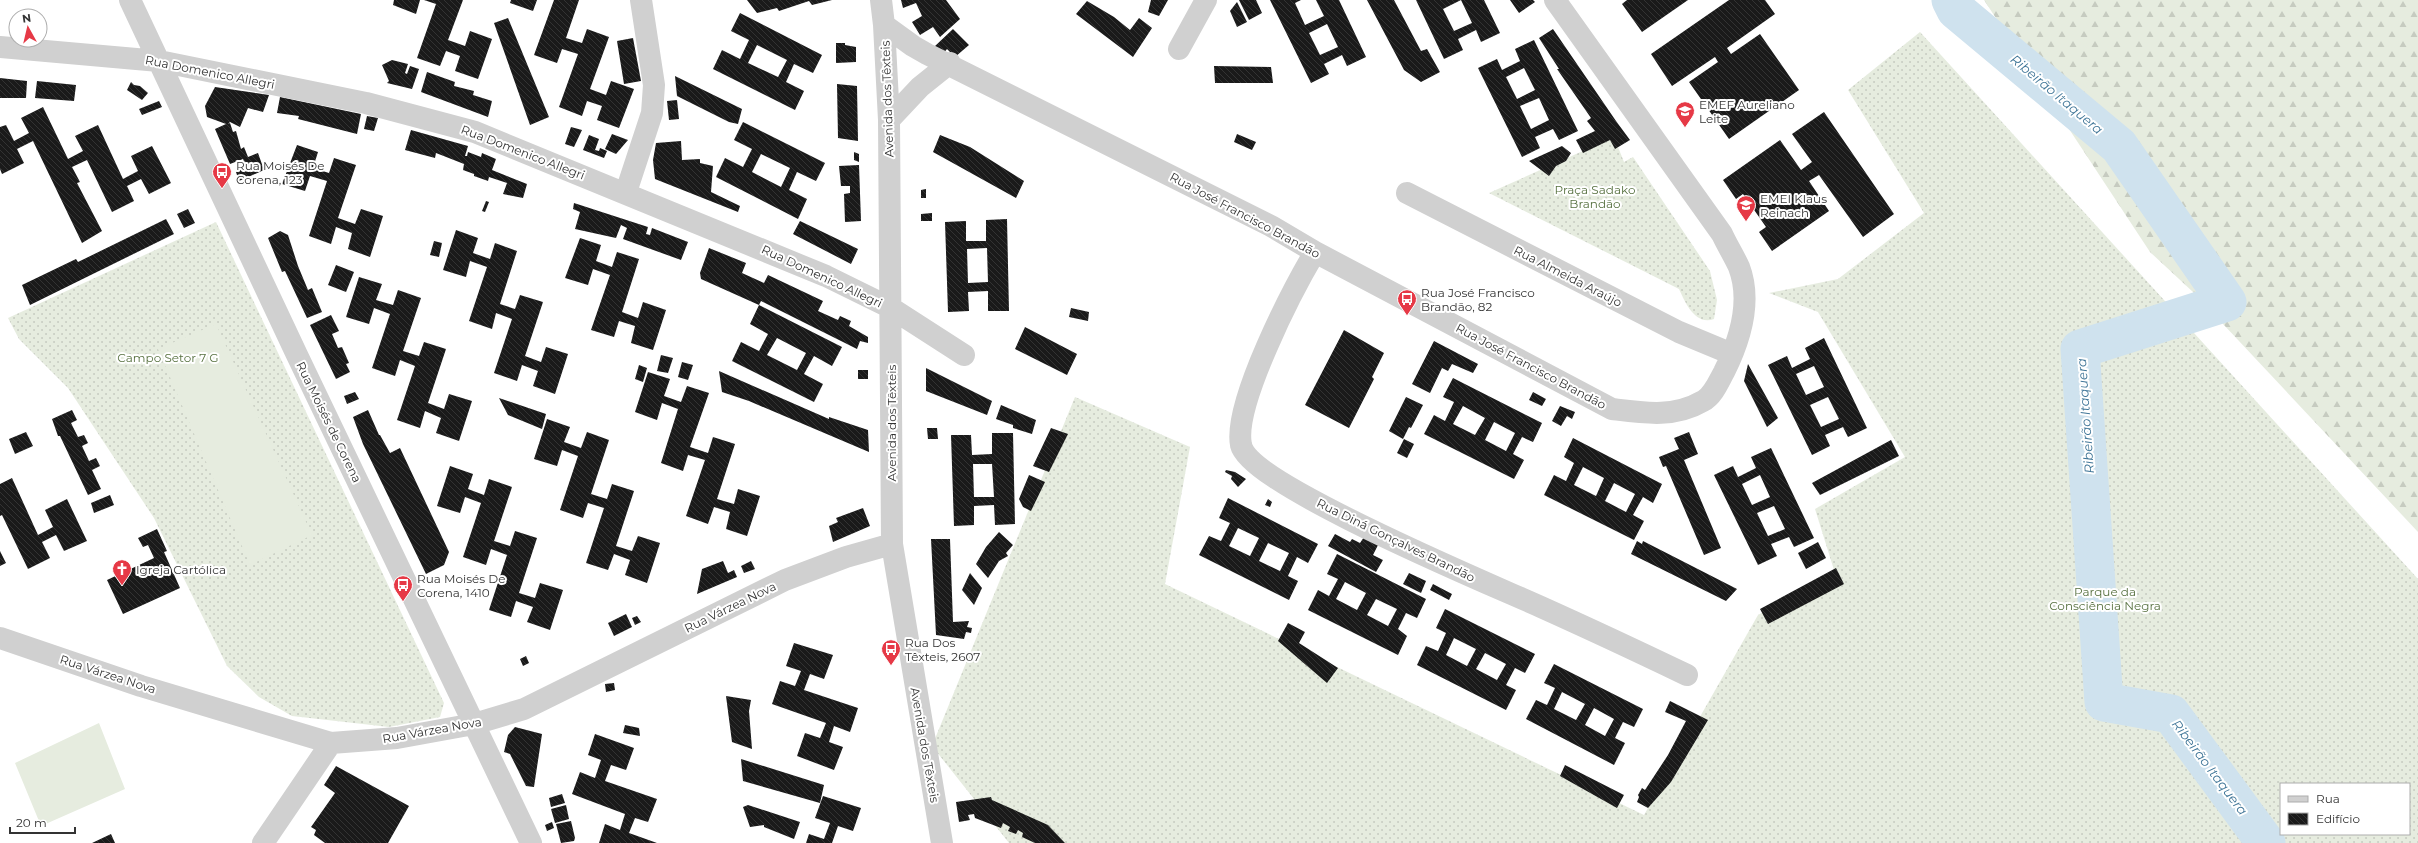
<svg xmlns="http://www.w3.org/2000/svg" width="2418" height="843" font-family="Montserrat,sans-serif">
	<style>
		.grass { fill: url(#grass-dots); fill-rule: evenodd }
		.forest { fill: url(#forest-firs) }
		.garden { fill: #e6ecdf }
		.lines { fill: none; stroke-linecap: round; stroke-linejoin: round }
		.river { stroke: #cfe2ee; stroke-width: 39 }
		.building { fill: url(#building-back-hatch); fill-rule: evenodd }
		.minor { stroke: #d0d0d0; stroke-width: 22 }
		.labels { text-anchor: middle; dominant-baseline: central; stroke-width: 4; stroke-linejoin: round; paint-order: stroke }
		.street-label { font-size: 12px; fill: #333; stroke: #fff }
		.poi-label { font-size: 12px; fill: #333; stroke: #fff; text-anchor: start }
		.park-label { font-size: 12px; fill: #56703f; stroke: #fff }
		.water-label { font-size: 13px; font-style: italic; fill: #3f7597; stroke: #fff }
	</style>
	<defs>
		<pattern id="grass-dots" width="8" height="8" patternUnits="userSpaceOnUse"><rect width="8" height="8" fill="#e6ecdf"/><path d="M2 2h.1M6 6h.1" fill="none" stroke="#c6cbc0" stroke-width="1.8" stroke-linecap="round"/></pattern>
		<pattern id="forest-firs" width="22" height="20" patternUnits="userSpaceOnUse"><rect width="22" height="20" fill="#e6ecdf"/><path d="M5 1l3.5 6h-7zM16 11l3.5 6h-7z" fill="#c6cbc0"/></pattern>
		<pattern id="building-back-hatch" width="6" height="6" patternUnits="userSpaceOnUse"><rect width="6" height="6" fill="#1a1a1a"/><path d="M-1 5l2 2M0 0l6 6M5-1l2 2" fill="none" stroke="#333"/></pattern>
	</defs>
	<rect width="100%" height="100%" fill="#fff"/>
	<path class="grass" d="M1920 32 2418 579V843H1009L932 746 1075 397 1190 447 1165 584 1644 815 1758 615 1834 570 1815 509 1905 457 1818 312 1769 293 1838 279 1924 213 1848 90ZM2281 784H2409V834H2281Z
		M1612 138 1618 147 1624 162 1633 157 1710 271 1717 300 1714 319C1695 326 1685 302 1679 289L1489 193Z
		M216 222 444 703 440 717 389 727 292 716 259 697 227 666 154 518 68 388 19 339 8 318Z"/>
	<path class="forest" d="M1984 0H2418V532L2193 292 2150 252Z"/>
	<path class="garden" d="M216 324 312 535 250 565 158 349Z
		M99 723 125 789 41 826 15 763Z"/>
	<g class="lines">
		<path class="river" d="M1951 0 1956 10 2119 146 2227 302 2080 349 2104 702 2171 714 2266 843"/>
	</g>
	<path class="building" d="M394 0H420L416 14 393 5Z
		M424 0H463L448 40 465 46 470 31 492 39 478 79 455 71 460 56 446 51 440 66 417 58 436 4Z
		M511 0H537L533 11 510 3Z
		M554 0H579L566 38 582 43 587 29 609 37 590 89 606 95 611 81 634 89 619 128 597 120 602 106 587 101 582 116 559 107 578 54 562 49 557 63 534 55Z
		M747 0H832L812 5 809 1 779 11 777 8 757 13Z
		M901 0H946L960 19 940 37 933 27 920 35 912 22 922 16 916 3 903 8Z
		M1151 0H1168L1159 16 1148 12Z
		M1239 0H1256L1262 13 1249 20Z
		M1270 0H1301L1295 3 1305 25 1324 16 1316 0H1339L1366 57 1347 66 1342 55 1324 64 1329 74 1311 83ZM1327 24 1338 47 1320 55 1309 33Z
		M1367 0H1394L1421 51 1427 49 1440 72 1421 82 1404 70Z
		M1416 0H1484L1500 33 1481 42 1476 30 1458 39 1463 50 1444 59ZM1461 0 1472 23 1454 31 1443 9Z
		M1510 0H1533L1535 2 1519 13Z
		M1627 0H1688L1642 32 1622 4Z
		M1729 0H1765L1775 14 1727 48 1731 54 1760 34 1799 90 1729 139 1689 82 1718 62 1715 57 1672 86 1651 54Z
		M1087 1 1114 17 1130 30 1139 18 1152 28 1133 57 1076 14Z
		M1237 2 1247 22 1237 27 1230 11Z
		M740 13 822 55 813 73 794 64 786 82 804 91 795 110 713 69 722 50 740 59 749 40 731 31ZM757 45 787 60 778 77 748 63Z
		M508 18 549 117 530 125 494 23Z
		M953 29 969 45 955 57 947 49 942 55 934 47Z
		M1553 29 1616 121 1630 140 1615 149 1610 140 1583 153 1576 140 1595 131 1587 121 1591 118 1557 69H1559L1539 38Z
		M633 38 641 81 624 84 617 41Z
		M1534 40 1578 131 1559 140 1553 129 1535 137 1540 148 1522 157 1478 68 1497 59 1502 70 1520 61 1515 49ZM1524 68 1535 90 1517 99 1506 77ZM1539 98 1549 120 1531 129 1520 106Z
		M836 43H845V45L856 47V62L836 63Z
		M392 60 408 64 405 73 407 74 410 66 419 69 412 89 387 83 389 81 382 65Z
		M1214 66 1271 67 1273 83H1215Z
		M427 72 455 82 454 86 474 91 473 95 492 101 488 117 421 92Z
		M675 76 742 109 738 124 729 122 677 96Z
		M0 78 27 81 26 98H0Z
		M37 81 76 85 74 101 35 98Z
		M131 82 134 85 140 86 148 93 142 100 127 90Z
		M837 84 857 86 858 141 838 138Z
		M215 87 269 95 263 112 248 108 240 127 230 122 228 124 230 123 233 132 236 131 241 149 244 147 248 157 258 153 264 170 239 181 236 172 246 167 243 159 230 164 215 129 226 124 207 117 205 106Z
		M280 97 361 114 357 134 298 119 299 116 277 113Z
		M677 100 679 119 669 120 667 101Z
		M159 101 162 107 142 115 139 109Z
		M43 107 68 159 83 151 75 136 98 125 123 179 138 171 131 156 152 146 171 183 149 194 141 179 127 186 134 201 112 212 87 160 72 167 80 182 77 183 102 231 82 243 33 141 17 149 24 163 2 174 0 169V127L6 125 14 141 29 133 21 118Z
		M1824 112 1894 214 1863 237 1819 175 1809 181 1829 211 1772 251 1759 232 1766 227 1743 194 1736 199 1723 180 1780 140 1801 170 1812 162 1792 134Z
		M367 116 378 118 374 131 364 129Z
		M743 122 825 163 816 181 797 172 789 190 807 199 798 219 716 177 725 158 743 167 752 149 734 140ZM761 154 790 168 781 187 752 172Z
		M571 127 582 130 574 147 565 144Z
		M411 130 468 146 465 156H467L468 152 481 157 482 153 496 159 492 170 527 184 523 198 503 194 507 183 489 177 488 181 474 176V174L463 170 464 164 436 153 435 158 405 150Z
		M612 134 628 140 616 154 605 149Z
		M1237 134 1256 142 1252 150 1234 142Z
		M589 135 599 139 595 150 599 151 600 148 607 151 604 158 583 150Z
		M940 135 970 147 1024 181 1016 198 933 152Z
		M681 141 682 160 700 159V163L713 166 711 192 740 206 738 212 655 179 653 160 656 143Z
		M297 145 318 152 313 168 329 173 334 158 356 165 338 218 355 224 361 209 383 216 370 257 348 249 352 233 336 227 331 244 309 236 327 181 310 176 305 191 282 184Z
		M1562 146 1571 153 1566 161 1556 166 1549 176 1529 161Z
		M854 152 859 154V162L854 160Z
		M859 165 861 221 845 222 844 194 850 193V186H841L839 166Z
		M926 189V198H921V190Z
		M486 201 489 202 485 212 482 211Z
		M574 203 648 227 646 234 650 235 652 228 688 242 681 260 623 239 627 228 621 225 616 238 575 229 580 212 573 209Z
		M188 209 195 223 184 228 177 214Z
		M932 213V221H921V214Z
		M166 219 174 234 30 305 22 285 76 259 78 262Z
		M1007 219 1009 311H988V291L968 292 969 311 948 312 945 222 966 221V241H986V220ZM987 248 988 282 968 283 967 249Z
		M800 221 858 249 851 264 793 234Z
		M456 230 478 238 473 253 490 259 495 243 517 251 500 304 515 309 520 295 543 302 525 356 541 362 546 347 568 354 555 394 533 386 538 371 522 365 517 381 494 373 512 319 496 313 492 329 469 321 487 267 470 261 466 277 443 270Z
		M280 231 288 235 298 266 308 290 312 288 322 312 307 318 285 271 282 272 268 238Z
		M580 238 601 245 596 261 612 267 617 252 639 259 622 312 638 318 643 302 666 310 653 350 631 343 635 326 619 321 614 337 591 330 610 275 593 269 588 285 565 278Z
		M434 241 442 243 439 257 430 255Z
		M709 248 746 263 742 273 764 283 768 275 823 301 818 311 838 320 840 316 851 321 849 326 868 337V343L860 341 857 349 761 301 759 305 701 279 700 273Z
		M336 265 354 272 346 292 328 285Z
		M359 277 382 284 376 300 393 305 398 290 421 298 403 351 419 356 424 342 446 349 428 403 444 409 449 394 472 401 459 441 436 433 441 418 425 411 420 428 397 420 415 366 400 360 395 376 372 368 390 314 374 308 369 324 346 317Z
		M759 305 842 347 832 366 814 356 804 374 823 384 814 402 732 361 741 342 759 351 768 334 750 324ZM777 338 806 353 797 370 767 355Z
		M1071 308 1089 312 1088 321 1069 317Z
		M331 315 339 331 332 334 338 348 342 347 349 363 346 364 350 372 336 379 310 325Z
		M1025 327 1077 354 1067 375 1015 349Z
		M1344 330 1384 353 1372 377 1374 379 1349 428 1305 405Z
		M1824 338 1867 428 1848 437 1843 427 1825 435 1830 446 1812 455 1768 365 1787 356 1792 368 1810 359 1805 348ZM1814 366 1824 387 1806 395 1796 374ZM1828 397 1839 419 1821 427 1810 405Z
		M1434 341 1478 364 1473 373 1452 364 1448 371 1442 368 1430 393 1412 384Z
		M661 355 673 358 668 373 657 371Z
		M682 362 693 365 688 380 678 377Z
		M1748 364 1778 418 1767 427 1744 381Z
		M639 365 647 368 643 382 635 379Z
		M926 368 992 401 987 415 926 391Z
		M858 370H868V379H858Z
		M719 371 829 419V417L868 430 869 452 749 401 722 392Z
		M648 372 670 379 664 396 681 402 687 386 709 393 690 447 708 453 713 437 735 444 717 499 734 504 738 489 760 496 747 536 726 529 730 512 714 507 708 524 686 516 705 460 688 455 683 471 661 463 678 409 662 403 657 420 635 412Z
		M1453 378 1542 423 1533 442 1522 437 1513 454 1524 460 1514 479 1424 434 1434 415 1445 421 1454 402 1443 397ZM1463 406 1485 418 1475 435 1453 424ZM1494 422 1515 433 1506 451 1485 440Z
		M355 392 359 399 347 404 344 396Z
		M1533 392 1546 399 1542 406 1529 400Z
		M1406 397 1423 405 1411 428 1409 427 1403 439 1389 431Z
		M499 398 546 414 542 429 508 415Z
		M1001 405 1036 420 1032 434 1013 428V425L996 419Z
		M1560 406 1575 412 1572 419 1567 416 1561 426 1552 421Z
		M72 410 77 420 71 423 78 437 84 435 88 443 82 446 89 461 96 458 100 466 92 470 101 489 88 495 60 436H58L52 419Z
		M368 410 379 435H380L390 453 400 448 449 552 444 565 426 574 363 444 353 417Z
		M547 419 570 427 564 442 581 448 587 432 609 440 591 494 607 499 612 484 634 491 616 546 632 551 638 536 660 543 647 583 625 575 630 560 614 554 608 570 586 563 604 508 588 503 583 518 560 510 578 456 562 450 557 466 534 459Z
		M927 428H937L938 439H928Z
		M1051 428 1068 434 1049 472 1033 466Z
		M26 432 33 446 15 454 9 439Z
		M1689 432 1698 454 1684 460 1721 548 1704 555 1666 466 1663 467 1659 457 1679 449 1674 438Z
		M992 433H1013L1015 524 995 525 994 505 974 506V525L954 526 951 435H971L972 455 992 454ZM973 464H992L994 497H974Z
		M1573 438 1662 484 1653 503 1643 497 1633 515 1644 521 1634 540 1544 495 1554 475 1566 481 1574 463 1564 457ZM1583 467 1604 478 1596 496 1574 485ZM1614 483 1635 494 1626 512 1605 501Z
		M1404 439 1414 444 1407 458 1397 453Z
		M1891 440 1899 456 1820 495 1812 483Z
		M1771 448 1814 538 1794 547 1789 537 1771 544 1777 556 1758 565 1714 475 1733 466 1738 477 1756 468 1751 457ZM1760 475 1770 497 1752 505 1742 484ZM1774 506 1785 529 1768 536 1757 513Z
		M450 466 473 474 468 489 484 495 489 479 512 487 494 541 510 546 515 531 537 538 519 593 535 598 540 583 563 590 550 630 527 622 533 607 516 601 511 617 489 610 507 555 491 549 486 565 463 557 481 503 465 497 460 513 437 506Z
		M1226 470 1235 472 1246 479 1238 487 1231 479 1232 476 1225 472Z
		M1029 475 1045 482 1031 511 1023 507 1019 499Z
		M12 478 38 535 53 527 45 510 67 499 87 541 64 551 56 535 42 542 50 558 28 569 2 515 0 516V484Z
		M110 495 114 505 94 513 91 503Z
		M1228 498 1318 544 1308 563 1297 557 1288 576 1298 581 1289 600 1199 555 1209 536 1221 541 1230 523 1219 518ZM1238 528 1259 538 1250 556 1229 546ZM1268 543 1289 553 1280 571 1259 561Z
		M1268 499 1272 502 1270 507 1265 505Z
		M863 508 870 526 833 542 829 526 838 522 836 518Z
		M157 529 167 551 164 552 180 588 123 614 107 580 154 558 148 545 143 547 138 538Z
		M999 532 1013 545 1006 553 1008 556 999 561 988 578 976 564 986 547Z
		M1335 534 1350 542 1352 539 1360 543 1364 537 1378 545 1373 555 1383 560 1376 572 1328 546Z
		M931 539H950L953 622 969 621 967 627 972 628 971 633 966 632 964 639 936 635Z
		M1637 541 1642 544 1643 541 1737 589 1726 601 1631 554Z
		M1818 542 1826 558 1806 569 1798 553Z
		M0 551 6 563 0 566Z
		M1337 554 1426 599 1417 618 1406 613 1398 629 1407 636 1398 655 1308 610 1318 590 1329 596 1338 579 1327 574ZM1345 582 1366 593 1357 610 1336 599ZM1376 599 1397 609 1388 626 1367 615Z
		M723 561 728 573 734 570 737 577 697 594 702 569Z
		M751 561 755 569 744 573 741 566Z
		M1836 568 1844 584 1768 624 1760 609Z
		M970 573 982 588 974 605 962 590Z
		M1409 573 1426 581 1421 593 1403 584Z
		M1433 584 1452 594 1449 600 1430 590Z
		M1445 609 1535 654 1525 673 1515 668 1506 685 1516 690 1506 710 1417 665 1426 646 1438 651 1446 633 1436 628ZM1454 638 1476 649 1467 666 1446 655ZM1485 653 1506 664 1497 680 1476 669Z
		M626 614 632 627 614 636 608 623Z
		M637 616 641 622 635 625 632 618Z
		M1288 623 1305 632 1299 643 1338 668 1327 683 1278 641Z
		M794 643 833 655 824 679 810 674 804 690 858 708 850 732 834 726 829 742 843 747 834 770 797 756 805 733 820 738 826 723 772 704 780 681 795 686 801 671 786 666Z
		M526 656 529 663 523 666 520 659Z
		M1554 664 1643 709 1634 727 1623 722 1615 738 1625 743 1614 765 1526 719 1536 700 1547 705 1555 688 1544 683ZM1562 692 1585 704 1576 720 1554 709ZM1594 708 1614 719 1605 736 1585 725Z
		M614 683 615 690 606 692 605 684Z
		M726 696 751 700 749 711 752 749 732 742Z
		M1670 701 1708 720 1671 782 1648 808 1637 802 1639 797 1638 795 1642 788 1645 790 1668 755 1686 721 1665 712Z
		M625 725 639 728 640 736 623 733Z
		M515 727 542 734 534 787 526 786 510 754 504 752 508 735Z
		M595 734 634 748 626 770 611 765 605 781 657 799 648 822 635 818 629 833 657 843H599L605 824 620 830 625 814 572 794 580 772 595 778 601 760 588 755Z
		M741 759 824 785 820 803 743 781Z
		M1565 765 1624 795 1617 808 1560 776Z
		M336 766 409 806 388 843H325L314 835 316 830 311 827 335 793 324 785Z
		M562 794 565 803 551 807 549 798Z
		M823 796 861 808 853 831 838 826 832 843H806L809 834 824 839 830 823 815 818Z
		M991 797 992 800 1048 825 1065 843H1035L1022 837 1023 833 1018 830 1016 834 1008 831 1010 827 1003 823 1001 828 975 818 974 814 968 815 970 820 959 822 956 802Z
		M566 805 569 819 555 823 551 809Z
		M748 805 800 822 794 839 764 827V825L750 827 743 807Z
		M571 821 575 838 574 841 561 843 556 824Z
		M552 822 554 828 547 831 545 825Z
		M111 834 115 843H92Z"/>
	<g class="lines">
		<path class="minor" d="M130 0 297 355 531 843
			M881 0 884 25 889 120 892 544 942 843
			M884 25 913 46 927 54 1271 226 1315 252 1612 409C1644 413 1674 418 1703 401 1713 396 1719 381 1724 372 1740 340 1752 301 1739 267 1734 256 1727 245 1722 234L1555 0
			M0 47 159 61 366 103 475 132 826 276 891 308 964 355
			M1179 49 1206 0
			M889 120 920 87 950 63
			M626 192 652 113 654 85 641 0
			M1407 193 1679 332 1732 354
			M1315 252C1293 289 1233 404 1241 445 1250 485 1495 586 1541 607 1590 629 1639 652 1687 675
			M0 638 141 686 331 743 397 738 474 724 524 709 785 580 846 557 892 544
			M263 843 331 743"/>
	</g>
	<defs>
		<g id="school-pin" transform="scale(1)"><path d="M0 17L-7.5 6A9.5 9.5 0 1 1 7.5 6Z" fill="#e63946" stroke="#fff"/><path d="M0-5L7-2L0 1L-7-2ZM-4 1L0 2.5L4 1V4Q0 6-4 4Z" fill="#fff"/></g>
		<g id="bus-pin" transform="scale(1)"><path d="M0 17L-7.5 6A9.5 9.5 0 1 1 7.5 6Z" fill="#e63946" stroke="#fff"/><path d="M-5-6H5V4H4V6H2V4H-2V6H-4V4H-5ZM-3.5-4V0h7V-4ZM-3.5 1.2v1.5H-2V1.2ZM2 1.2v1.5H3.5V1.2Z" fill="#fff"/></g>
		<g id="church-pin" transform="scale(1)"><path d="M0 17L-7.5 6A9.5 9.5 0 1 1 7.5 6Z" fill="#e63946" stroke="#fff"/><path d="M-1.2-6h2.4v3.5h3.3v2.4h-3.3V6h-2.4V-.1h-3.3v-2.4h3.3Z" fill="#fff"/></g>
	</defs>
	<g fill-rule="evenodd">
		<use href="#school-pin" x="1685" y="111"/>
		<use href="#bus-pin" x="222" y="172"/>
		<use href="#school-pin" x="1746" y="205"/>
		<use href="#bus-pin" x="1407" y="299"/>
		<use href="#church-pin" x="122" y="569"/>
		<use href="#bus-pin" x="403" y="585"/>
		<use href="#bus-pin" x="891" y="649"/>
	</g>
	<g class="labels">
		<g class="street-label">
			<text transform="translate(210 72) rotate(11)">Rua Domenico Allegri</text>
			<text transform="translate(887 99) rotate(-92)">Avenida dos Têxteis</text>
			<text transform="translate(523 152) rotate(21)">Rua Domenico Allegri</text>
			<text transform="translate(1245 215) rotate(28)">Rua José Francisco Brandão</text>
			<text transform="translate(822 276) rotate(25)">Rua Domenico Allegri</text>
			<text transform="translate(1568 276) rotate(27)">Rua Almeida Araújo</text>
			<text transform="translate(1531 366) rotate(28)">Rua José Francisco Brandão</text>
			<text transform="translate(329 422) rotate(64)">Rua Moisés de Corena</text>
			<text transform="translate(891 423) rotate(-90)">Avenida dos Têxteis</text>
			<text transform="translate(1396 540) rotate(26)">Rua Diná Gonçalves Brandão</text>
			<text transform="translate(730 607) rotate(-26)">Rua Várzea Nova</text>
			<text transform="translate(108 674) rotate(18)">Rua Várzea Nova</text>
			<text transform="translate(432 730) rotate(-10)">Rua Várzea Nova</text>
			<text transform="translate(925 745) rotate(80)">Avenida dos Têxteis</text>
		</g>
		<g class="poi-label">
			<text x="1699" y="104">EMEF Aureliano<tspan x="1699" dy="14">Leite</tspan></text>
			<text x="236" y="165">Rua Moisés De<tspan x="236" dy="14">Corena, 123</tspan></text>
			<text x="1760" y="198">EMEI Klaus<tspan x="1760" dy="14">Reinach</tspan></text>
			<text x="1421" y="292">Rua José Francisco<tspan x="1421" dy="14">Brandão, 82</tspan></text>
			<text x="136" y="569">Igreja Cartólica</text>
			<text x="417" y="578">Rua Moisés De<tspan x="417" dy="14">Corena, 1410</tspan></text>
			<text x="905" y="642">Rua Dos<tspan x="905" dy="14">Têxteis, 2607</tspan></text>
		</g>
		<g class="park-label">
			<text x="1595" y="189">Praça Sadako<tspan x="1595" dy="14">Brandão</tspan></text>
			<text x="168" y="357">Campo Setor 7 G</text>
			<text x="2105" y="591">Parque da<tspan x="2105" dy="14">Consciência Negra</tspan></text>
		</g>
		<g class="water-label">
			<text transform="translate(2057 94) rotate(40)">Ribeirão Itaquera</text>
			<text transform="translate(2085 416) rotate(-94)">Ribeirão Itaquera</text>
			<text transform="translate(2210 767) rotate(53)">Ribeirão Itaquera</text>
		</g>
	</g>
	<rect x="2280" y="783" width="130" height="52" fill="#ffffff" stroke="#adadad"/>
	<rect x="2288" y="796" width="20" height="6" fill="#d0d0d0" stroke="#adadad"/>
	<text x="2316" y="803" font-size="12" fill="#333333">Rua</text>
	<rect x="2288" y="813" width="20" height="12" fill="url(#building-back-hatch)" stroke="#adadad"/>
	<text x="2316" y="823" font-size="12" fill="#333333">Edifício</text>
	<g transform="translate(28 28) rotate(352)"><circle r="19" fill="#ffffff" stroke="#adadad"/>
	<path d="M0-3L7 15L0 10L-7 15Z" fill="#e63946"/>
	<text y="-6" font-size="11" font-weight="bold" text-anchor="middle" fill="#333333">N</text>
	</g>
	<path d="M10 827v6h65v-6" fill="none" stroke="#333333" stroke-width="2"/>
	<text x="16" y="827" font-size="12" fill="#333333" stroke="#ffffff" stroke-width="3" paint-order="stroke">20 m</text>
</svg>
